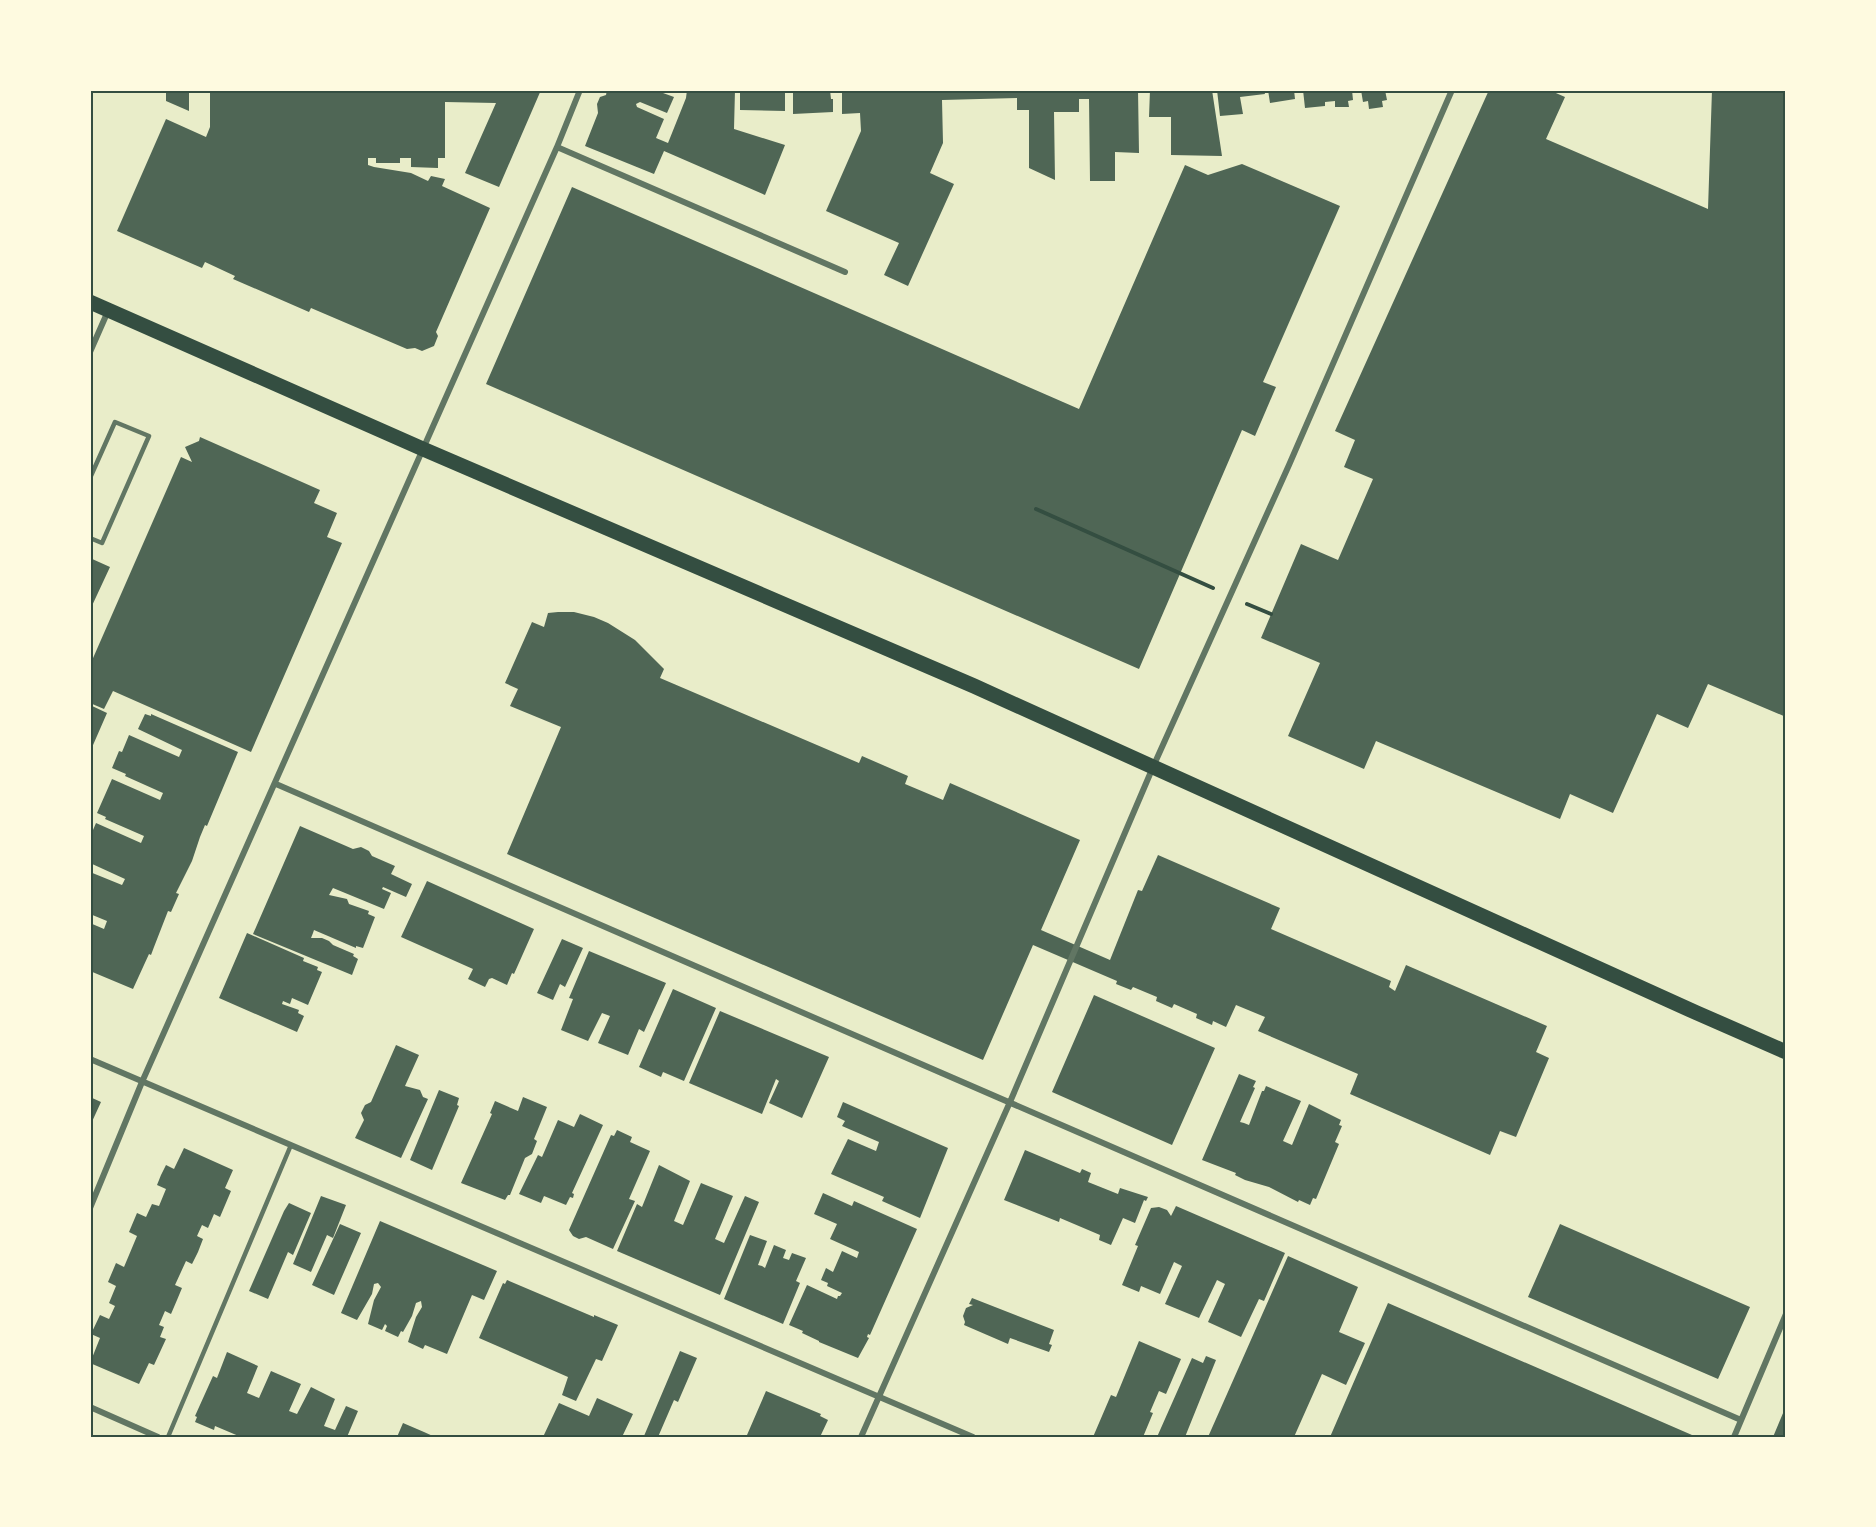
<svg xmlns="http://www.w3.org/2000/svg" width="1876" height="1527" font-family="'PT Sans Narrow',sans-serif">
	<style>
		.building { fill: #4f6655 }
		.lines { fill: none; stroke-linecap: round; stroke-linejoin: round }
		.path { stroke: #344e41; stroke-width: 4 }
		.service { stroke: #617663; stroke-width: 4.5 }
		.minor { stroke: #617663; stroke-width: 6 }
		.primary { stroke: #344e41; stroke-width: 15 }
		.neatline { fill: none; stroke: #344e41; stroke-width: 2 }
	</style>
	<rect width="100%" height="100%" fill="#e9edc9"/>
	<path class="building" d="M166 90H189V111L166 101Z
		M210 90H541L499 187 465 173 496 103 445 102V158H438V168L411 167V158H400V163H376V158H368V165L374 167 411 173 428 181 431 176 445 179 442 186 490 208 436 332 438 336 434 346 422 351 415 348 407 349 311 308 309 312 233 279 235 276 205 262 202 268 117 231 166 119 206 137 210 127Z
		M607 90H663V93L674 97 667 113 640 102 636 104 637 107 664 119 656 138 668 143 686 98 687 90H735L734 129 785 145 765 195 664 151 654 174 585 146 598 113 597 104 600 97 606 95Z
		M740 90H785V111L740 110Z
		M793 90H830L831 99H833V112L793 114Z
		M842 90H1138L1139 153 1115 152V181H1090L1089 99H1079V112H1054L1055 180 1029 168V110H1017V98L942 100 943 143 930 173 954 184 908 286 884 275 899 243 826 211 861 131 860 113 842 114Z
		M1150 90H1212L1222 156 1171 155V117H1149Z
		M1217 90H1264L1265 94 1240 97 1243 114 1220 116Z
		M1268 90H1294L1295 99 1270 103Z
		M1303 90H1352L1353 100 1348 101 1349 107H1335V101L1325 102V106L1305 108Z
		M1361 90H1385L1387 100 1382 101 1383 107 1369 109 1368 101 1363 102Z
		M1489 90H1549L1565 97 1546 139 1708 209 1712 90H1786V717L1708 684 1688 728 1657 714 1613 813 1570 794 1560 819 1376 741 1364 769 1288 736 1320 663 1261 638 1301 544 1338 560 1373 479 1344 467 1355 440 1335 431Z
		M1242 164 1340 206 1263 382 1276 387 1255 436 1242 430 1139 669 486 384 572 187 1079 409 1185 165 1208 175Z
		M200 437 320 490 314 503 337 513 327 537 342 543 251 752 113 691 104 709 90 703V665L181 457 192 462 185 447 199 441Z
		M90 558 110 567 90 610Z
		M558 612H574L594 617 608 623 635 640 664 669 660 678 859 763 862 756 908 776 905 784 943 800 950 783 1080 840 1041 930 1110 960 1138 890 1142 891 1158 855 1280 908 1271 929 1391 981 1389 987 1395 991 1406 965 1547 1026 1536 1052 1549 1058 1516 1137 1500 1131 1490 1155 1350 1094 1358 1074 1258 1031 1265 1017 1236 1005 1226 1027 1213 1021 1212 1025 1196 1018 1197 1014 1174 1004 1172 1008 1156 1001 1157 997 1133 987 1131 990 1116 984 1117 981 1033 945 983 1060 507 854 561 727 510 706 518 689 505 683 532 622 544 627 548 613Z
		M90 705 107 713 90 752Z
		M145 714 151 716V714L238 752 207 826 205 825 200 837 192 861 176 893 179 894 171 912 168 911 154 947 151 955 149 954 133 989 90 971V923L104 929 107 921 90 914V872L122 885 125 879 90 863V837L96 823 141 843 144 836 105 819 106 817 97 813 112 779 160 800 163 793 125 776 126 774 112 768 119 751 122 752 129 735 179 757 182 750 138 729Z
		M300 826 353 849 361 847 369 851 372 856 395 866 391 874 412 884 406 897 383 887 382 889 391 893 384 909 333 888 329 895 347 899 349 904 369 911 368 914 375 917 363 948 356 946V948L314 930 313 933 311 938H322L329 941 333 945 354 954 353 956 358 959 352 975 253 934Z
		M427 881 534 929 514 974 512 973 507 985 492 978 489 979 485 987 468 979 473 969 401 937Z
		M247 933 304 958 303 961 318 967 317 970 322 972 308 1005 292 998 290 1004 283 1001 282 1004 299 1010 298 1013 304 1016 297 1032 219 998Z
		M562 939 583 948 565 987 560 984 553 1000 537 993Z
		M589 951 666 983 644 1032 639 1029 628 1055 598 1043 610 1016 602 1013 588 1041 561 1030 573 999 569 998Z
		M673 989 716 1008 684 1081 663 1072 661 1077 639 1067Z
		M1094 995 1215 1048 1172 1145 1052 1092Z
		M720 1011 829 1057 802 1118 769 1103 779 1081 776 1079 762 1114 689 1083Z
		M396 1045 419 1055 405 1086 420 1090 423 1097 428 1099 401 1158 355 1138 364 1120 361 1113 365 1105 371 1102Z
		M1239 1074 1256 1081 1253 1087 1255 1088 1240 1122 1244 1123 1249 1125 1262 1091H1264L1266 1086 1301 1101 1283 1141 1292 1145 1309 1104 1341 1120 1339 1125 1342 1126 1335 1142 1339 1144 1316 1199 1313 1198 1310 1205 1299 1200 1298 1202 1269 1187 1245 1180 1235 1175 1236 1173 1202 1160Z
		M439 1090 459 1098 457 1105 459 1106 432 1170 410 1160Z
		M90 1097 101 1102 90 1126Z
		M523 1097 547 1107 534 1139 537 1141 532 1154 525 1158 510 1195H508L505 1200 461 1183 492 1114 490 1113 495 1101 518 1111Z
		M843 1102 948 1148 920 1218 882 1201 884 1197 831 1174 848 1139 876 1151 879 1142 842 1126 845 1121 837 1117Z
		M580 1114 603 1125 572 1193 574 1194 573 1198 570 1197 566 1205 544 1196 541 1203 519 1194 538 1155 542 1157 558 1120 574 1127Z
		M617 1130 632 1137 630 1142 650 1151 629 1199 635 1201 613 1249 586 1237 579 1239 573 1236 569 1230 611 1135 614 1136Z
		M184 1148 233 1170 225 1188 231 1191 220 1217 214 1214 208 1228 202 1225 197 1236 203 1239 198 1252 192 1264 186 1261 175 1285 182 1288 177 1300 171 1314 165 1311 159 1325 164 1327 160 1337 166 1339 154 1365 149 1363 139 1384 90 1363 100 1338 91 1334 100 1315 109 1319 115 1306 109 1303 116 1286 108 1282 116 1263 124 1267 137 1236 129 1232 137 1213 146 1217 152 1204 159 1206 166 1189 157 1185 161 1175 166 1165 174 1169Z
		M1025 1150 1080 1173 1082 1169 1091 1173 1088 1182 1118 1194 1120 1188 1148 1197 1146 1201 1144 1200 1135 1223 1123 1218 1111 1245 1099 1240 1100 1235 1060 1218 1059 1222 1004 1200Z
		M659 1165 690 1181 674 1221 683 1225 701 1183 733 1196 715 1239 724 1243 745 1196 759 1202 720 1295 617 1251 637 1204 642 1207Z
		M823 1193 852 1206 854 1201 917 1229 870 1335 868 1334 867 1337 869 1338 858 1358 819 1342V1341L802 1333 803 1331 789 1325 807 1285 837 1299 838 1296H840L842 1293 827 1286 828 1283 821 1280 826 1268 833 1272 842 1251 857 1258 859 1252 830 1239 837 1224 814 1214Z
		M321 1196 346 1205 333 1238 327 1235 311 1272 293 1264Z
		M289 1203 311 1213 293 1255 288 1252 268 1299 249 1291 284 1211Z
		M1176 1206 1285 1253 1264 1301 1259 1299 1241 1337 1208 1322 1225 1284 1217 1280 1199 1318 1165 1304 1182 1266 1174 1262 1160 1294 1141 1286 1139 1292 1122 1285 1138 1246 1135 1245 1151 1208 1159 1207 1167 1210 1171 1216Z
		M380 1221 497 1271 484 1300 472 1295 447 1354 425 1345 423 1349 408 1342 416 1317 422 1307 421 1301 416 1303 412 1316 403 1332 401 1331 398 1337 385 1331 387 1326 385 1324 382 1330 368 1324 374 1300 381 1287 378 1283 374 1284 372 1294 357 1320 341 1313Z
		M340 1224 361 1233 334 1295 312 1285Z
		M1560 1224 1750 1307 1718 1379 1528 1297Z
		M750 1235 767 1241 758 1265 762 1266 765 1268 774 1245 786 1250 783 1258 789 1260 792 1253 806 1258 796 1281 800 1283 783 1324 724 1299Z
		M1288 1256 1358 1287 1339 1332 1365 1343 1346 1385 1322 1374 1294 1437H1208Z
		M507 1280 594 1317V1315L618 1325 602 1361 596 1359 576 1401 562 1395 568 1377 479 1338 503 1283 505 1284Z
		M972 1298 1054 1330 1049 1344 1052 1345 1049 1352 1010 1338 1008 1344 964 1325 965 1322 963 1316 966 1308 973 1305 969 1304Z
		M1388 1303 1692 1435 1691 1437H1330Z
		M1139 1341 1181 1359 1166 1394 1159 1391 1150 1412 1153 1413 1143 1437H1093L1111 1395 1116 1397Z
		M680 1351 697 1358 678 1402 674 1400 658 1437H645L644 1436Z
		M227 1352 258 1366 247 1393 259 1398 271 1371 301 1384 289 1411 297 1414 311 1387 335 1399 324 1426 335 1430 346 1406 358 1411 347 1437H241L215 1426 214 1430 195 1422 197 1417 195 1416 213 1376 217 1378Z
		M1206 1356 1216 1360 1185 1437H1157L1192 1358 1203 1363Z
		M766 1391 821 1414 820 1416 828 1420 820 1437H752L747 1435Z
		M597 1398 633 1414 622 1437H543L559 1403 589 1416Z
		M1786 1406V1437H1773Z
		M403 1423 424 1432 435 1437H397Z"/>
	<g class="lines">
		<path class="path" d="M1036 509 1213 588
			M1247 604 1271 614"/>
		<path class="service" d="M90 478 115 422 149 436 102 543 90 538
			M168 1437 291 1145"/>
		<path class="minor" d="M557 147 845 272
			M90 352 108 311
			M276 784 1741 1420
			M90 1059 973 1437
			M90 1208 142 1082 557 147 580 90
			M90 1407 158 1437
			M861 1437 1010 1102 1153 767 1289 465 1452 90
			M1734 1437 1786 1314"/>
		<path class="primary" d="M90 302 423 449 974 686 1697 1013 1786 1052"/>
	</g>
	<rect width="1876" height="1527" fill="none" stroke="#fefae0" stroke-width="183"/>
	<rect x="92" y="92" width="1692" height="1344" class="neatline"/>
</svg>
